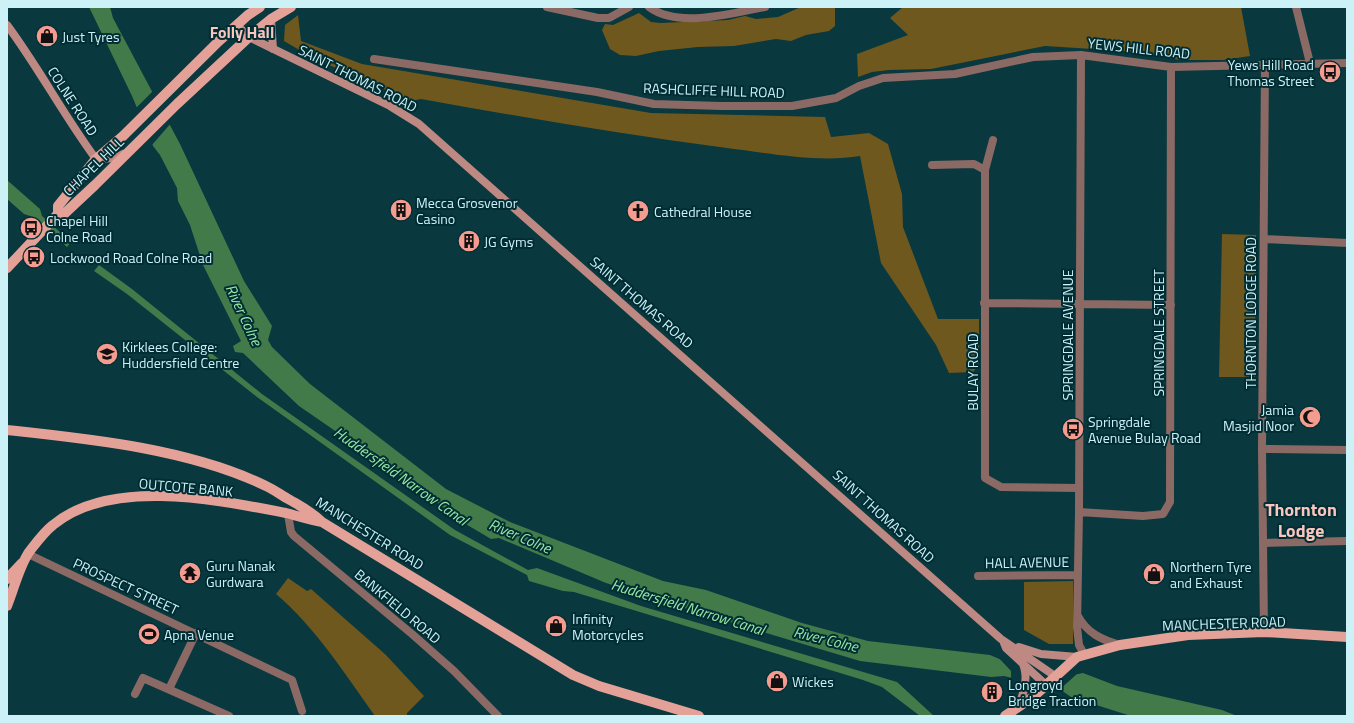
<svg xmlns="http://www.w3.org/2000/svg" width="1354" height="723" font-family="'Titillium Web',sans-serif">
	<style>
		.green { fill: #6e581e }
		.water { fill: #427a4a }
		.pier { fill: #09383e }
		.lines { fill: none; stroke-linecap: round; stroke-linejoin: round }
		.street { stroke: #8b6a65; stroke-width: 8 }
		.secondary { stroke: #bd8982; stroke-width: 8 }
		.primary { stroke: #e4a198; stroke-width: 10 }
		.labels { text-anchor: middle; dominant-baseline: central; stroke-width: 4; stroke-linejoin: round; paint-order: stroke }
		.poi-label { font-size: 14px; fill: #ccf2f8; stroke: #002d33; text-anchor: start }
		.street-label { font-size: 14px; fill: #ccf2f8; stroke: #002d33 }
		.water-label { font-size: 15px; font-style: italic; fill: #98e9a3; stroke: #002d33 }
		.quarter-label { font-size: 16px; font-weight: bold; fill: #fac7bf; stroke: #002d33 }
		.district-label { font-size: 18px; font-weight: bold; fill: #fac7bf; stroke: #002d33 }
	</style>
	<rect width="100%" height="100%" fill="#09383e"/>
	<path class="green" d="M801 7H835V26L829 31 806 35 791 41 776 39 734 46 698 47 659 51 636 56 620 55 610 49 602 30 605 24 613 25 639 13 651 22 661 23 728 20 745 16 756 19 778 17Z
		M903 7H1241L1250 56 1223 60H1179L1140 52 1045 46 931 69 889 70 872 72 858 77 857 54 908 35 890 18Z
		M298 15 301 41 362 64 651 113 825 117 831 137 869 133 888 144 902 194 903 227 938 319H979V365L973 372 949 373 936 345 881 263 860 156C819 163 768 153 727 148 624 135 522 117 421 99L411 101 313 58 284 41 285 25Z
		M1222 234 1256 235 1255 377H1219Z
		M288 578 307 591 311 589 386 655 424 696 407 713V716H375C345 674 316 628 276 594Z
		M1073 581V644H1049L1024 630V582Z"/>
	<path class="water" d="M89 7H110L113 18 180 144 244 281 272 326 268 340 272 347 310 384 446 489 510 522 663 581 706 590 802 623 868 641 990 655 1026 670 1073 675 1083 673 1117 686 1222 710 1237 716H1131L1071 697 1061 690 1004 676 991 677 860 661 703 614 606 583 499 538 491 539 464 523 415 486 299 406 243 353 235 352 233 346 241 341 203 265 190 225 178 201 177 188 160 155 153 146 132 96Z
		M7 180 40 209 42 216 71 242 67 247 36 218 24 214 7 199Z
		M99 265 132 289 262 394 455 530 528 570 537 568 641 606 897 682 934 716H920L882 687 863 680 574 592 563 591 529 581 527 575 450 535 257 397 127 294 94 271Z"/>
	<path class="pier" d="M153 91 171 123 152 145 135 109Z
		M998 657 1026 668 1078 673 1058 691 1011 680V671Z"/>
	<g class="lines">
		<path class="street" d="M547 7 598 18H609L629 7
			M649 7C679 29 731 13 765 7
			M1296 7 1310 63
			M1081 55 1079 512 1077 627 1079 645 1084 654
			M374 59 597 92 654 104 721 106H792L836 98 859 86 883 78 955 74 1033 57 1081 55 1171 67 1347 63
			M932 165 974 164 985 170V478L1001 487 1079 488
			M985 170 993 140
			M1264 239 1347 243
			M984 303 1171 305
			M1262 449 1347 450
			M1079 512 1143 516 1163 514 1170 502 1171 67
			M288 514 291 532 294 536 412 634 454 671 498 716
			M1264 543 1347 541
			M28 554 292 680 302 711
			M978 576 1078 575
			M1078 616C1087 633 1102 640 1120 645
			M1264 632 1262 449 1265 65
			M169 689 196 633
			M135 694 143 678 229 716"/>
		<path class="secondary" d="M271 19 273 49
			M7 25C39 68 64 116 96 159L116 158 123 154
			M237 25 249 37 390 106 419 124 1001 639 1055 676
			M1004 643 1006 648 1046 685
			M1019 647 1041 654 1077 657
			M1017 708C1024 694 1029 676 1022 662"/>
		<path class="primary" d="M58 214V206L96 159 123 136 219 41 248 15 260 7
			M7 268 57 215 64 214 95 185 177 104 249 37 271 19 291 7
			M7 430C91 439 190 449 266 486 275 490 282 496 290 500 302 507 312 512 322 522L573 675 599 686 699 716
			M7 579 22 563
			M7 606C14 589 19 567 29 552 36 543 44 532 53 525 111 477 218 500 286 513 298 516 310 520 322 522
			M1005 716 1033 697 1077 657 1120 645 1188 635 1264 632 1347 637"/>
	</g>
	<defs>
		<g id="shop-disc" transform="scale(1.15)"><circle r="9.5" fill="#f59c91" stroke="#002d33"/><path d="M-5-2.5h2.3a2.7 3.5 0 0 1 5.4 0H5L5.5 6h-11ZM-1.5-2.5h3a1.5 2.3 0 0 0-3 0Z" fill="#111"/></g>
		<g id="bus-disc" transform="scale(1.15)"><circle r="9.5" fill="#f59c91" stroke="#002d33"/><path d="M-5-6H5V4H4V6H2V4H-2V6H-4V4H-5ZM-3.5-4V0h7V-4ZM-3.5 1.2v1.5H-2V1.2ZM2 1.2v1.5H3.5V1.2Z" fill="#111"/></g>
		<g id="building-disc" transform="scale(1.15)"><circle r="9.5" fill="#f59c91" stroke="#002d33"/><path d="M-4-6H4V6H1V3H-1V6H-4ZM-2.5-4.3h1.7v1.8h-1.7ZM.8-4.3h1.7v1.8H.8ZM-2.5-1h1.7V.8h-1.7ZM.8-1h1.7V.8H.8Z" fill="#111"/></g>
		<g id="church-disc" transform="scale(1.15)"><circle r="9.5" fill="#f59c91" stroke="#002d33"/><path d="M-1.2-6h2.4v3.5h3.3v2.4h-3.3V6h-2.4V-.1h-3.3v-2.4h3.3Z" fill="#111"/></g>
		<g id="university-disc" transform="scale(1.15)"><circle r="9.5" fill="#f59c91" stroke="#002d33"/><path d="M0-5L7-2L0 1L-7-2ZM-4 1L0 2.5L4 1V4Q0 6-4 4Z" fill="#111"/></g>
		<g id="mosque-disc" transform="scale(1.15)"><circle r="9.5" fill="#f59c91" stroke="#002d33"/><path d="M3.5-4.9A6 6 0 1 0 3.5 4.9A5 5 0 1 1 3.5-4.9Z" fill="#111"/></g>
		<g id="temple-disc" transform="scale(1.15)"><circle r="9.5" fill="#f59c91" stroke="#002d33"/><path d="M0-6L5-2H3V0L6.5 2.5H4V6H1.5V3h-3V6H-4V2.5H-6.5L-3 0V-2H-5Z" fill="#111"/></g>
		<g id="stadium-disc" transform="scale(1.15)"><circle r="9.5" fill="#f59c91" stroke="#002d33"/><path d="M0-5a6.5 5 0 1 0 0 10a6.5 5 0 1 0 0-10ZM-3.5-1.8h7v3.6h-7Z" fill="#111"/></g>
	</defs>
	<g fill-rule="evenodd">
		<use href="#shop-disc" x="47" y="36"/>
		<use href="#bus-disc" x="1330" y="72"/>
		<use href="#building-disc" x="401" y="210"/>
		<use href="#church-disc" x="638" y="211"/>
		<use href="#bus-disc" x="31" y="228"/>
		<use href="#building-disc" x="469" y="241"/>
		<use href="#bus-disc" x="34" y="257"/>
		<use href="#university-disc" x="107" y="354"/>
		<use href="#mosque-disc" x="1310" y="417"/>
		<use href="#bus-disc" x="1073" y="429"/>
		<use href="#temple-disc" x="190" y="573"/>
		<use href="#shop-disc" x="1154" y="574"/>
		<use href="#shop-disc" x="556" y="626"/>
		<use href="#stadium-disc" x="149" y="634"/>
		<use href="#shop-disc" x="777" y="681"/>
		<use href="#building-disc" x="992" y="692"/>
	</g>
	<g class="labels">
		<g class="poi-label">
			<text x="62" y="36">Just Tyres</text>
			<text x="1314" y="64" text-anchor="end">Yews Hill Road<tspan x="1314" dy="16">Thomas Street</tspan></text>
			<text x="416" y="202">Mecca Grosvenor<tspan x="416" dy="16">Casino</tspan></text>
			<text x="654" y="211">Cathedral House</text>
			<text x="46" y="220">Chapel Hill<tspan x="46" dy="16">Colne Road</tspan></text>
			<text x="484" y="241">JG Gyms</text>
			<text x="50" y="257">Lockwood Road Colne Road</text>
			<text x="122" y="346">Kirklees College:<tspan x="122" dy="16">Huddersfield Centre</tspan></text>
			<text x="1294" y="409" text-anchor="end">Jamia<tspan x="1294" dy="16">Masjid Noor</tspan></text>
			<text x="1088" y="421">Springdale<tspan x="1088" dy="16">Avenue Bulay Road</tspan></text>
			<text x="206" y="565">Guru Nanak<tspan x="206" dy="16">Gurdwara</tspan></text>
			<text x="1170" y="566">Northern Tyre<tspan x="1170" dy="16">and Exhaust</tspan></text>
			<text x="572" y="618">Infinity<tspan x="572" dy="16">Motorcycles</tspan></text>
			<text x="164" y="634">Apna Venue</text>
			<text x="792" y="681">Wickes</text>
			<text x="1008" y="684">Longroyd<tspan x="1008" dy="16">Bridge Traction</tspan></text>
		</g>
		<g class="street-label">
			<text transform="translate(1139 48) rotate(6)">YEWS HILL ROAD</text>
			<text transform="translate(358 78) rotate(27)">SAINT THOMAS ROAD</text>
			<text transform="translate(714 90) rotate(2)">RASHCLIFFE HILL ROAD</text>
			<text transform="translate(73 101) rotate(57)">COLNE ROAD</text>
			<text transform="translate(93 166) rotate(-44)">CHAPEL HILL</text>
			<text transform="translate(642 302) rotate(41)">SAINT THOMAS ROAD</text>
			<text transform="translate(1250 313) rotate(-90)">THORNTON LODGE ROAD</text>
			<text transform="translate(1158 333) rotate(-90)">SPRINGDALE STREET</text>
			<text transform="translate(1067 335) rotate(-90)">SPRINGDALE AVENUE</text>
			<text transform="translate(972 372) rotate(-90)">BULAY ROAD</text>
			<text transform="translate(186 487) rotate(5)">OUTCOTE BANK</text>
			<text transform="translate(884 516) rotate(42)">SAINT THOMAS ROAD</text>
			<text transform="translate(370 533) rotate(32)">MANCHESTER ROAD</text>
			<text transform="translate(1027 562) rotate(-1)">HALL AVENUE</text>
			<text transform="translate(126 586) rotate(25)">PROSPECT STREET</text>
			<text transform="translate(398 606) rotate(40)">BANKFIELD ROAD</text>
			<text transform="translate(1224 623) rotate(-2)">MANCHESTER ROAD</text>
		</g>
		<g class="water-label">
			<text transform="translate(244 315) rotate(65)">River Colne</text>
			<text transform="translate(401 476) rotate(35)">Huddersfield Narrow Canal</text>
			<text transform="translate(520 536) rotate(23)">River Colne</text>
			<text transform="translate(688 607) rotate(17)">Huddersfield Narrow Canal</text>
			<text transform="translate(826 639) rotate(14)">River Colne</text>
		</g>
		<g class="quarter-label">
			<text x="242" y="32">Folly Hall</text>
		</g>
		<g class="district-label">
			<text x="1301" y="509">Thornton<tspan x="1301" dy="21">Lodge</tspan></text>
		</g>
	</g>
	<rect width="1354" height="723" fill="none" stroke="#ccf2f8" stroke-width="16"/>
</svg>
